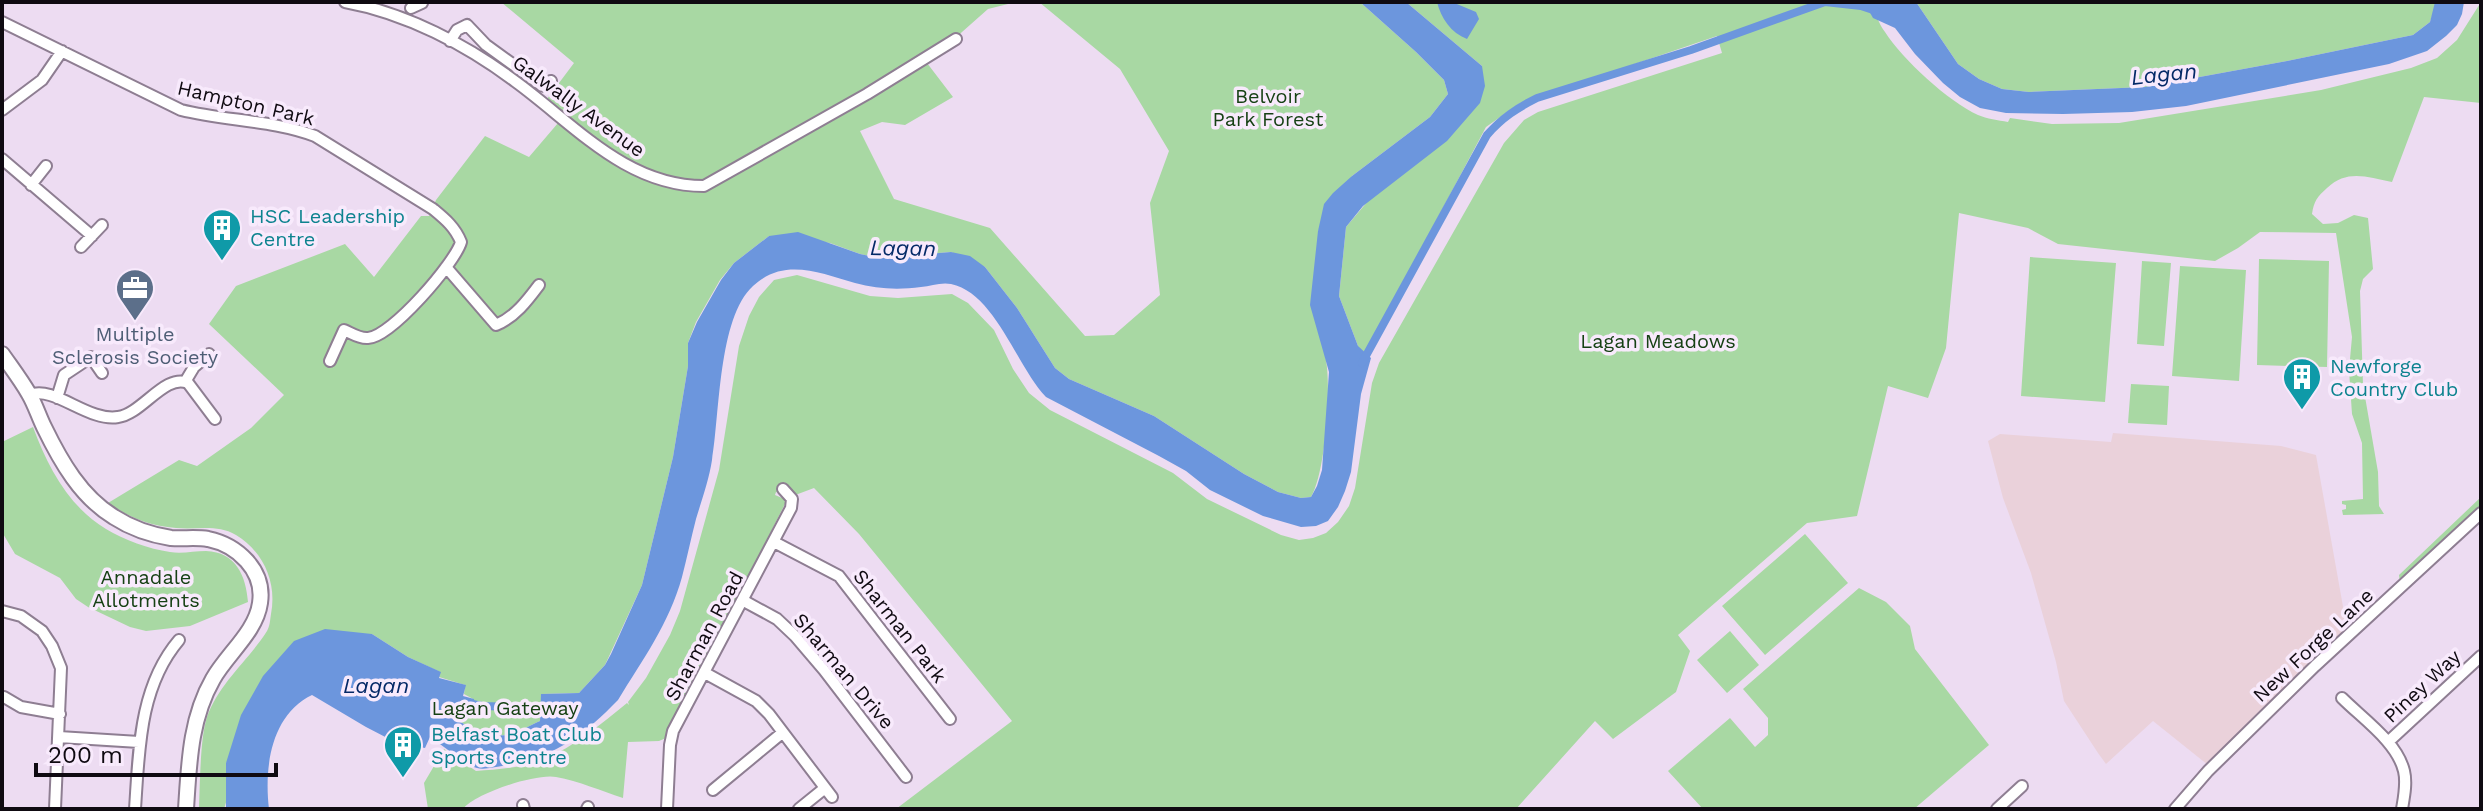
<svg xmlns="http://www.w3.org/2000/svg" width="2483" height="811" font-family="'Work Sans',sans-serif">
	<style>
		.industrial { fill: #ead1da }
		.green { fill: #a8d8a3 }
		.water { fill: #6c96dd }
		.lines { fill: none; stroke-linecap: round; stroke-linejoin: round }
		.canal { stroke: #6c96dd; stroke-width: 8 }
		.street-casing { stroke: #8e7e92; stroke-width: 14 }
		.secondary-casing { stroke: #8e7e92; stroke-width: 18 }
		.street { stroke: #fff; stroke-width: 10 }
		.secondary { stroke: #fff; stroke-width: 14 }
		.labels { text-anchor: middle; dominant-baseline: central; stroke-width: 7; stroke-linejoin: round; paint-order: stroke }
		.park-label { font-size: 20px; fill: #164114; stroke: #f8eafc }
		.street-label { font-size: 20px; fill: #0f0a11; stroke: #f8eafc }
		.culture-label { font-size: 20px; fill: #0d838f; stroke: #f8eafc; text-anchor: start }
		.service-label { font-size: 20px; fill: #4e5e75; stroke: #f8eafc }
		.water-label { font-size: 22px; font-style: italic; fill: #042967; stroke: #f8eafc }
	</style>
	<rect width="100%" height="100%" fill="#eddcf2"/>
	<path class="industrial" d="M2113 433 2281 446 2316 455 2347 629 2239 732 2208 765 2153 721 2106 764 2098 753 2064 701 2056 662 2031 573 2003 498 1988 441 2000 434 2111 442Z"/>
	<path class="green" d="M501 2H1016L988 9 927 63 953 97 905 125 882 122 860 131 894 199 990 228 1085 336 1114 335 1160 295 1150 203 1169 151 1120 69 1039 2H1360L1416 52 1444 80 1448 94 1430 117 1352 176 1318 231 1325 355C1332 383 1326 472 1311 497L1301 498 1278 492 1244 474 1154 416 1069 379 1055 368 1017 308 985 267 951 252 879 258 860 254 830 243 769 236 734 263 720 280 696 322 688 343V366L673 457 642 585 605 665 579 693 542 694 540 721C531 725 521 731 511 734 486 741 461 722 441 710L443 703 466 712 473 699 464 694 465 685 439 677 440 672 408 657 372 634 226 763 227 799 224 809H199C200 785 200 738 207 717 219 683 248 661 267 631 270 626 270 620 271 614 277 583 264 552 236 535 217 524 198 530 176 528 150 526 130 518 108 503L179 460 197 466 251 428 284 395 209 324 236 286 345 244 374 277 421 216H429L436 200 485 136 529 157 564 116 547 99 574 63Z
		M1406 2H1864C1880 15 1875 18 1885 32 1902 59 1949 102 1978 115 1987 119 1998 120 2008 122L2010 118 2052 124 2119 123 2321 90 2411 68 2437 58 2457 40 2481 2V103L2424 97 2392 182C2367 177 2347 169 2327 188 2317 197 2314 201 2312 214L2323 224 2338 223 2354 215 2368 218 2373 269 2363 279 2360 291 2363 385 2378 472 2379 506 2384 514 2343 515 2342 510 2346 509V505L2342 504V501L2363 499 2362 443 2352 414 2349 370 2352 337 2336 233 2260 232 2238 248 2215 261 2058 244 2028 228 1959 213 1946 348 1928 398 1888 386 1857 516 1807 523 1678 635 1690 651 1676 692 1613 739 1595 721 1516 809H896L1012 721 859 534 814 488 790 497 776 492 775 495 787 500 666 738 659 741 628 742 623 798C601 791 579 781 556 777 537 773 475 793 463 809H428L424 783 444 749 476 771C498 769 523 768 544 759 574 747 601 724 627 703L629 705 628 702 646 678 670 635 680 611 719 470 739 346 749 316 759 297 774 280 797 275 870 296 898 298 952 294 968 303 994 330 1013 369 1029 393 1050 410 1173 473 1207 499 1281 535 1299 540 1313 538 1326 533 1338 522 1349 506 1355 488 1372 383 1379 363 1504 143 1524 120 1538 112 1722 53 1717 36 1520 103 1486 127 1360 364 1358 346 1339 296 1346 227 1482 66Z
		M1916 2H2435L2436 4 2430 22 2413 35 2287 61 2145 87 2029 92 2002 89 1979 79 1958 64Z
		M2030 257 2116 263 2105 402 2021 396Z
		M2259 259 2329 261 2327 367 2257 365Z
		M2142 261 2171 263 2164 346 2137 344Z
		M2180 266 2246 270 2239 381 2172 376Z
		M2131 384 2169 386 2167 425 2128 423Z
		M33 427C48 467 68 506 106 529 124 540 149 549 170 552 182 554 194 551 206 551 236 552 246 576 248 602L190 626 146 631 130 627 88 607 76 599 60 578 15 554 2 532V442Z
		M2481 497V505L2400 583 2399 575Z
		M1805 534 1848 583 1765 655 1722 606Z
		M1859 588 1886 602 1910 626 1915 649 1989 745 1914 809H1703L1668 771 1730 718 1755 747 1768 735V718L1743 689Z
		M1730 631 1759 665 1727 693 1697 660Z"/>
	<path class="water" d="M1360 2H1406L1482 66 1485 86 1480 103 1447 141 1363 206 1346 227 1339 296 1358 346 1371 358 1361 394 1351 472 1345 491 1338 507 1328 521 1316 526 1301 527 1263 516 1210 490 1186 471 1159 456 1046 397C1017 367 995 293 951 284 941 282 931 286 921 287 898 290 877 289 855 283 820 273 784 257 753 286 718 318 720 414 712 460 709 480 702 499 696 519 691 538 687 558 682 577 669 624 643 659 618 700 583 736 552 759 502 766 495 767 484 770 477 768 467 766 441 744 430 737L425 748 395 742 366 727 312 695C271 715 264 767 269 809H226V763L241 715 263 676 294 641 325 629 372 634 408 657 441 672 439 678 466 685 463 696 474 699 476 713 466 712 444 703 441 710C461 722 486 741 511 734 521 731 531 725 540 721L541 694 579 693 605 665 611 654 642 585 673 457 688 366V343L697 322 721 280 734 263 769 236 798 232 860 254 879 258 951 252 970 256 985 267 1017 308 1055 368 1069 379 1154 416 1244 474 1278 492 1301 498 1311 497 1317 486 1322 470 1329 372 1310 305 1318 231 1324 204 1333 193 1352 176 1430 117 1448 94 1444 80 1416 52Z
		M1437 2H1452L1476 12 1479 19 1467 39C1451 33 1441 18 1437 2Z
		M1864 2H1916L1958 64 1979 79 2002 89 2029 92 2145 87 2287 61 2413 35 2430 22 2435 2H2464L2462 14 2457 25 2446 36 2427 51 2389 64 2186 106 2132 112 2063 114 2006 113 1980 108 1960 97 1943 83 1915 54 1895 28 1873 18Z"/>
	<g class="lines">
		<path class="canal" d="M1362 363 1487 135C1502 118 1517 108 1537 98L1691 50 1825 2 1861 6 1876 11
			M468 703 482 706 550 708"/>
		<g class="street-casing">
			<path id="street" d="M345 2C406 13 467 45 516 82 575 125 626 186 704 186L867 94 956 39
				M411 8 422 3
				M2 22 181 110C225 121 273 120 315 136L433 209C445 219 455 227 461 242 455 263 391 337 368 338 360 339 351 333 344 330L330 361
				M450 41 457 30 467 25 486 45 540 84 544 86 551 81
				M2 110 42 80 62 51
				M2 159 92 236
				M31 185 46 166
				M81 247 102 225
				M446 267 496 325C515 317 527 301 539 285
				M185 382 194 367 209 354
				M30 395C54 385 88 422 118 417 142 414 165 373 188 383L215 419
				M57 398 64 375 91 357 102 373
				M774 542 839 576 950 719
				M744 601 777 619 795 636 824 670 906 777
				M2 611 21 616 42 631 52 646 61 668 55 809
				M705 673 756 701 769 714 832 797
				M4 697 21 707 60 714
				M2342 698C2363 719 2397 742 2404 771 2407 783 2404 797 2402 809
				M59 737 139 742
				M2388 742 2481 656
				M713 790 782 733
				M523 805 524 809
				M135 809C139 751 139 687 179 640
				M587 809 588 807
				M667 809 670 745 673 731 791 508 792 499 783 489
				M799 809 825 788
				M1997 809 2022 786
				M2175 809 2208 771 2315 666 2481 513"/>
		</g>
		<g class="secondary-casing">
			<path id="secondary" d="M2 354C11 367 21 380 29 394 35 404 39 417 44 427 61 462 81 497 114 517 131 528 152 535 171 538 183 539 196 537 208 539 237 545 265 570 260 603 256 632 227 654 213 679 190 719 189 764 186 809"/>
		</g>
		<use href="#street" class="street"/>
		<use href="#secondary" class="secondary"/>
	</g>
	<defs>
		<g id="building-pin" transform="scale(2)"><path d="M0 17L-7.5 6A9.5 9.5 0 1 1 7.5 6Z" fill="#0f9aa8" stroke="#f8eafc"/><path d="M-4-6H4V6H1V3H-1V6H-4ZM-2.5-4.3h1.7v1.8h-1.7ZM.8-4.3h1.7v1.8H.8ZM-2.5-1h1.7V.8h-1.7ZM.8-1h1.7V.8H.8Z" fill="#fff"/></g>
		<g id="office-pin" transform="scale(2)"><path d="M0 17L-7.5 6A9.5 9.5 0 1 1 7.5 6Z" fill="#5c6f8a" stroke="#f8eafc"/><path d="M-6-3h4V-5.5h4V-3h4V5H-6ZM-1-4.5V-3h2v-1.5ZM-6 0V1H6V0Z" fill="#fff"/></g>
	</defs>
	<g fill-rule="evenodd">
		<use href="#building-pin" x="222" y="228"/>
		<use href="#office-pin" x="135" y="288"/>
		<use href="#building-pin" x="2302" y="377"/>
		<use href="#building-pin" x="403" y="745"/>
	</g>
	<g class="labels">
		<g class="park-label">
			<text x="1268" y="96">Belvoir<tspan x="1268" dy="23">Park Forest</tspan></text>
			<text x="1658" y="341">Lagan Meadows</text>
			<text x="146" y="577">Annadale<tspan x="146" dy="23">Allotments</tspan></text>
			<text x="505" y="708">Lagan Gateway</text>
		</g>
		<g class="street-label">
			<text transform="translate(246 103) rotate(13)">Hampton Park</text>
			<text transform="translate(579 106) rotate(36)">Galwally Avenue</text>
			<text transform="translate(900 626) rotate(52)">Sharman Park</text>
			<text transform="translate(704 636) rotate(-62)">Sharman Road</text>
			<text transform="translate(2313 645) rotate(-43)">New Forge Lane</text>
			<text transform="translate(844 671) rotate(50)">Sharman Drive</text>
			<text transform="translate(2422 686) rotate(-43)">Piney Way</text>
		</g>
		<g class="culture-label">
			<text x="250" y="216">HSC Leadership<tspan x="250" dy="23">Centre</tspan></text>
			<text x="2330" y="366">Newforge<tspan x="2330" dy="23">Country Club</tspan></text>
			<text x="431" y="734">Belfast Boat Club<tspan x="431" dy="23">Sports Centre</tspan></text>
		</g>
		<g class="service-label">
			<text x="135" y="334">Multiple<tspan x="135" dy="23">Sclerosis Society</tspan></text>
		</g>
		<g class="water-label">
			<text transform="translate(2164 74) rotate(-6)">Lagan</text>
			<text transform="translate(903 248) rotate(1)">Lagan</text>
			<text x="376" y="685">Lagan</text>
		</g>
	</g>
	<rect width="2483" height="811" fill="none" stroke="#0f0a11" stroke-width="8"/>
	<path d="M36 763v12h240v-12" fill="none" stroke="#0f0a11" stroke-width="4"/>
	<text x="48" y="763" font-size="24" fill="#0f0a11" stroke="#f8eafc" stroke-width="6" paint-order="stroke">200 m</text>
</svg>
